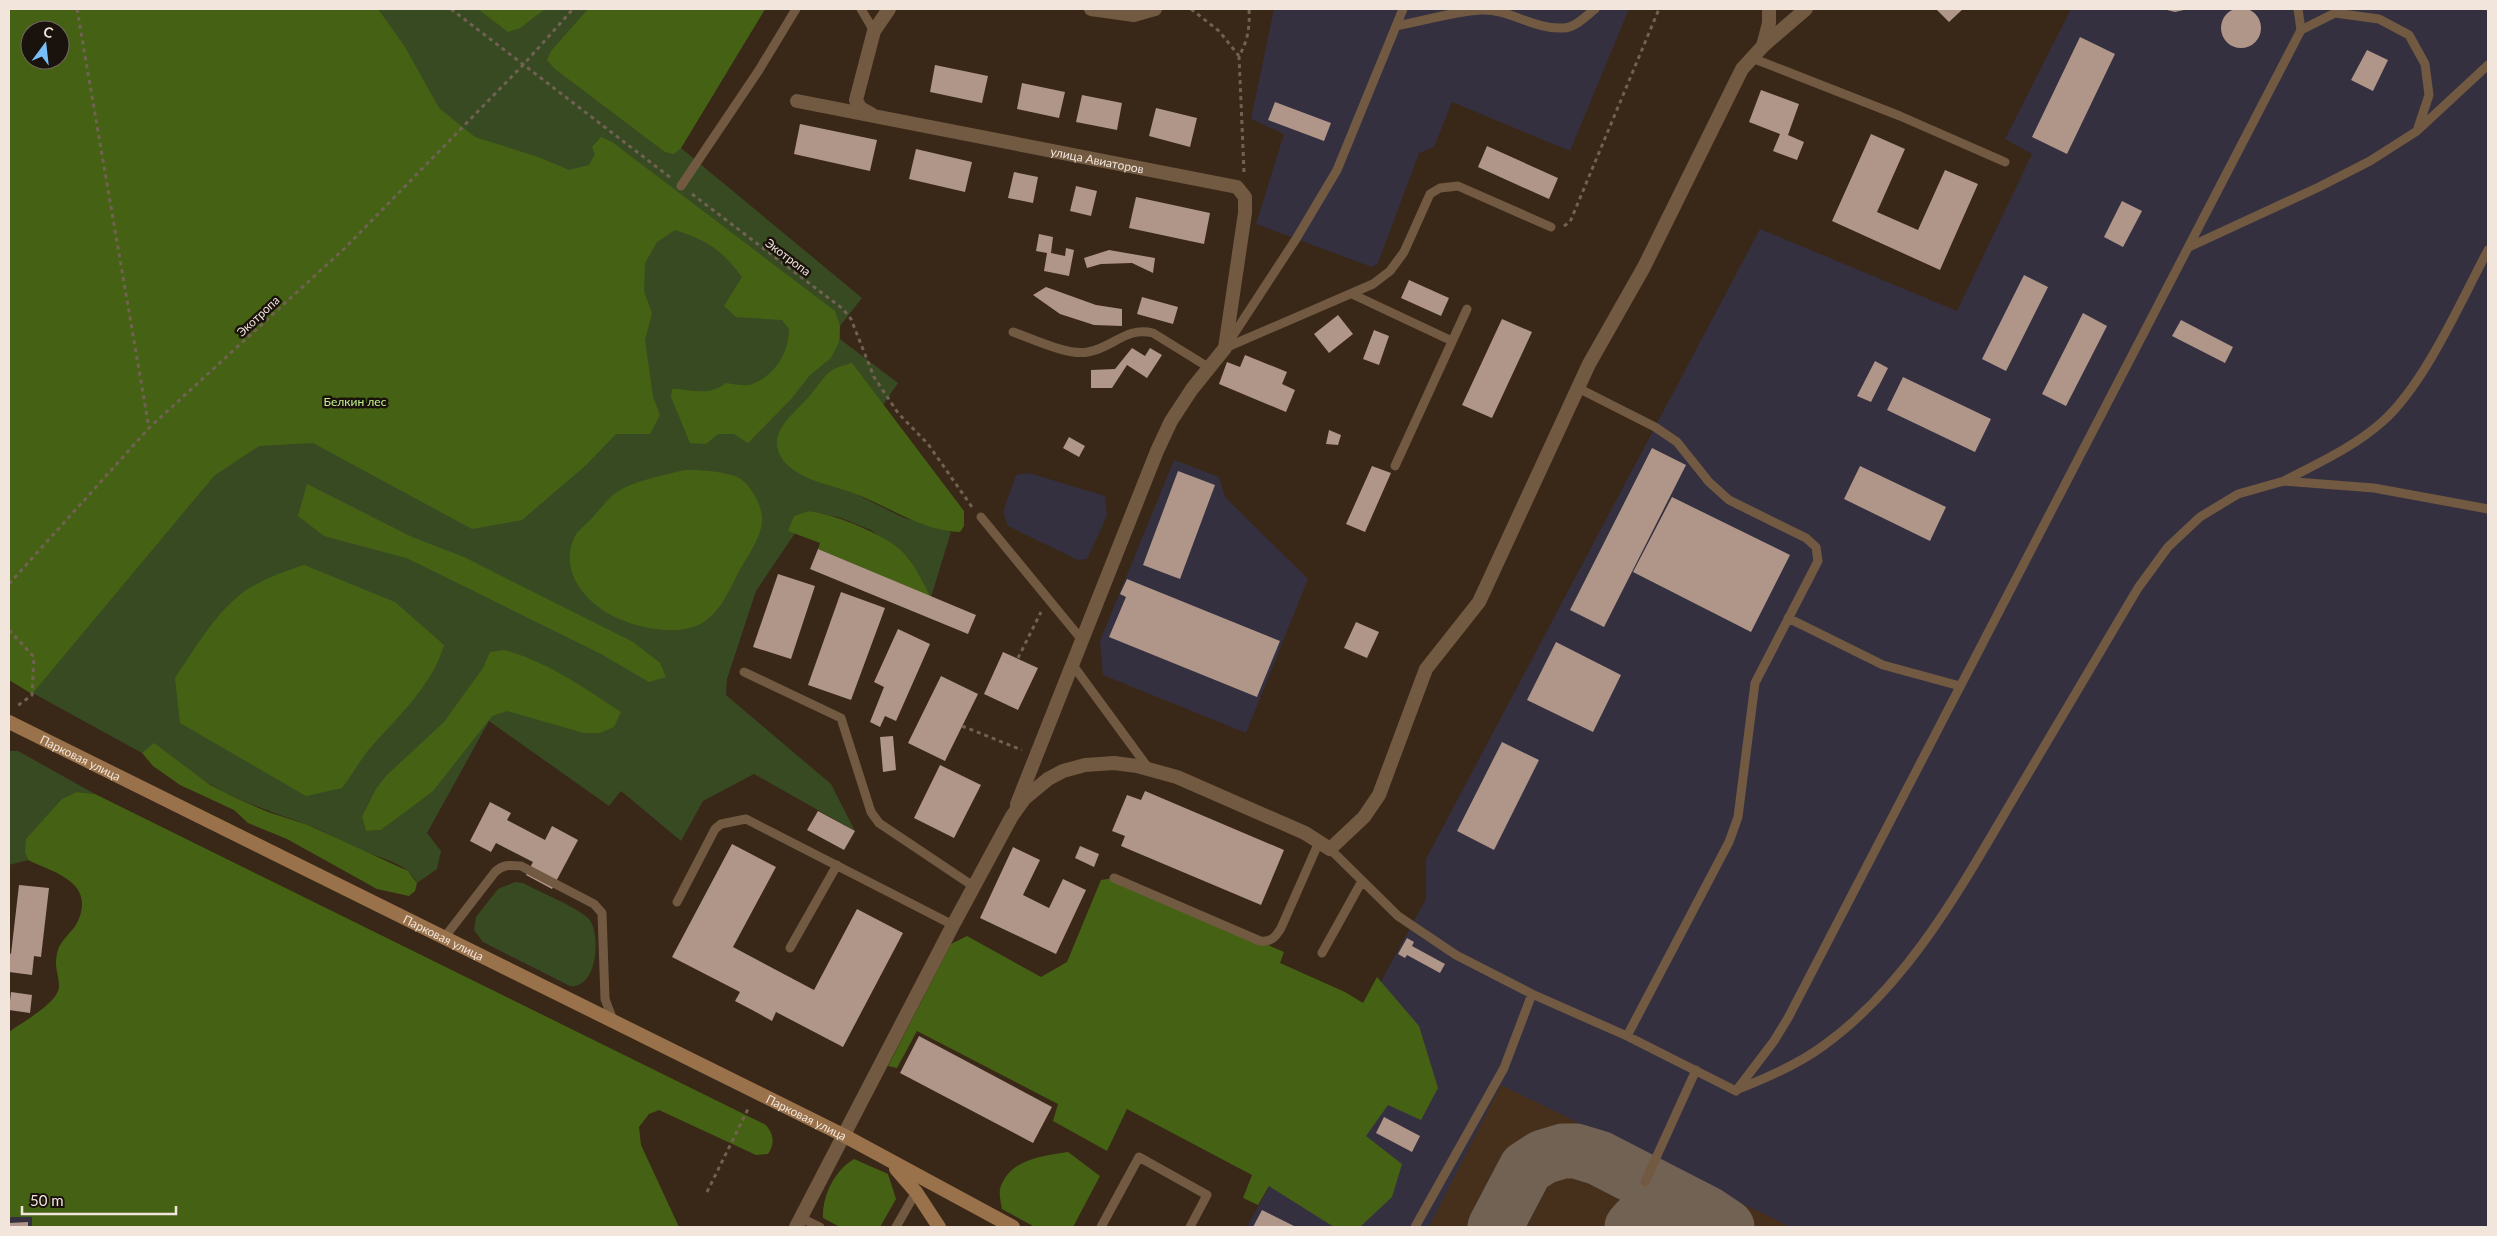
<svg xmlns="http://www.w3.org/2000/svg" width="2497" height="1236" font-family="Lato,sans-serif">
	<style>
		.industrial { fill: #353040 }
		.built { fill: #462f1b }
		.green { fill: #384a22; fill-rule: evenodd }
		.forest { fill: #456214; fill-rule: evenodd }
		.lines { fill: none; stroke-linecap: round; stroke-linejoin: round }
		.taxiway { stroke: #726254; stroke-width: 55 }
		.building { fill: #b09589 }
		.path { stroke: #716153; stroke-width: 3; stroke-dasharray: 4 4; stroke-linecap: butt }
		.service { stroke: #725941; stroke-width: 9 }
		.minor { stroke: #725941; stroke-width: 14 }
		.secondary { stroke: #99714a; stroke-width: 14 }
		.labels { text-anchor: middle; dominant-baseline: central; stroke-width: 5; stroke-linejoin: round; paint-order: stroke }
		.street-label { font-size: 12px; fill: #f2e6dc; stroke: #1a120c }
		.park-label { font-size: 12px; fill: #c2f08a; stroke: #1a120c }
	</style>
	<rect width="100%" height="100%" fill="#392718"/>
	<path class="industrial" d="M1274 9H1629L1570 151 1452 102 1434 147 1419 153 1378 263 1372 267 1256 224 1284 134 1251 119Z
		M2071 9H2488V1227H1247L1426 899V859L1760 229 1957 311 2032 154 2005 139Z
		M1174 460 1219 477 1225 497 1308 579 1246 733 1103 675 1100 641Z
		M1029 473 1105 496 1107 516 1087 559 1078 560 1008 526 1003 512 1016 475Z
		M9 1217H32V1227H9Z"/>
	<path class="built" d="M1501 1085 1790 1227H1429Z"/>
	<path class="green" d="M9 9H765L681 148 862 298 840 326V339L898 383 828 485 854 493 902 517 951 532 931 597 909 558 871 530 841 518 810 511 756 591 727 679 726 695 831 784 855 831 754 774 703 801 681 841 621 791 609 806 489 721 427 833 441 851 437 869 417 883C409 864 381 858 363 851 344 844 327 832 308 825 275 813 243 803 213 786 194 776 171 757 154 744L142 753 9 680ZM30 30H60V60H30ZM362 817 397 818 381 830 366 831Z
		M9 751H18L95 794 77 792 25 852 28 860 9 865Z
		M515 882 523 883C541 893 573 905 588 918 601 930 599 989 570 986L483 942 474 930 476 917 498 889Z"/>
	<path class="forest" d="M9 9H378L405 47 439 108 475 137 538 157 569 170 589 165 595 154 592 147 601 137 612 142 835 311 840 326 839 342 831 358 810 375 792 398 748 443 734 434H718L706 444 690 443 671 397 672 389C692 389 708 397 726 383 733 384 742 386 749 385 774 378 789 353 789 329L782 320 736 317 724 306 742 277C721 249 708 241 675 230L657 242 645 263 644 291 652 313 645 340 653 397 660 415 650 434H616L585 466 522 520 472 529 313 443 259 446 214 476 32 694 9 680ZM30 30H60V60H30Z
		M478 9H545L520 28 508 32Z
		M588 9H765L681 148 674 154 665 152 555 69 547 60 551 51Z
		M852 363 964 511V526L960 532C921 531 889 506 853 493 831 485 791 478 780 455 769 433 791 416 803 403 814 393 822 376 834 369 840 366 847 365 852 363Z
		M685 470C701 470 723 471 737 477 750 483 762 505 762 518 763 536 746 558 738 573 728 593 718 617 696 626 672 635 638 628 615 617 585 603 558 570 575 536 579 529 588 523 593 517 602 507 611 494 624 488 643 479 664 475 685 470Z
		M307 484 412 537 464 557 633 642 660 663 666 677 649 682 601 654 421 565 406 558 324 536 298 516Z
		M809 511C837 515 892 536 909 559 918 571 924 585 931 597L818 549 820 543 788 531 794 516Z
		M304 565 395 602 444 645C433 684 398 717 371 747 360 760 352 775 342 788L306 796 180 723 175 678C195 649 213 616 241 594 259 580 283 572 304 565Z
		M505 650C552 664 581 686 621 712L614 727 600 733H584L507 711 492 716 433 791 381 830 366 831 362 817 376 789 386 776 444 722 483 668 490 652Z
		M154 743 210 785 236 798 268 812 308 825 408 871 417 883 415 891 409 896 377 889 287 839 248 823 234 810 180 785 153 766 142 753Z
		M77 792 95 794 766 1125C774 1135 775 1143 768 1154L756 1155 659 1110 649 1114 639 1127 641 1145 679 1227H32V1217H9V1032C21 1023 58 1003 59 987 59 972 53 968 58 950 61 939 73 932 78 921 95 882 55 873 28 860L25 852 26 839 62 799Z
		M1114 878 1284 952 1280 963 1345 992 1363 1003 1377 977 1419 1026 1438 1088 1421 1120 1388 1105 1366 1136 1402 1164 1392 1197 1360 1227H1334L1269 1186 1258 1205 1243 1198 1252 1175 1127 1109 1107 1151 1053 1121 1058 1104 917 1031 897 1068 888 1066 951 944 967 936 1041 977 1067 962 1101 880Z
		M1068 1152 1100 1176 1073 1227H1035L1002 1209C1001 1203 999 1195 1000 1189 1009 1159 1042 1156 1068 1152Z
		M854 1159 888 1174 896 1199 880 1227H840L823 1218C822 1196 835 1170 854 1159Z"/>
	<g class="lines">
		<path class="taxiway" d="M1495 1227 1526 1168 1543 1157 1563 1151H1576L1599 1158 1706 1213 1727 1227
			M1632 1227C1651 1203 1678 1204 1706 1213"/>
	</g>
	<path class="building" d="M2221 28a20 20 0 1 1 40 0a20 20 0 1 1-40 0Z
		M1936 9H1963L1949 22Z
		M2163 9H2188L2175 12Z
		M2080 37 2115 54 2067 154 2032 137Z
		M2367 50 2388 60 2373 91 2351 80Z
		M935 65 988 76 982 103 930 92Z
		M1022 83 1065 92 1059 118 1017 109Z
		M1761 90 1799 104 1788 135 1804 142 1797 160 1773 151 1780 134 1749 122Z
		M1082 95 1122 103 1117 130 1076 122Z
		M1275 102 1331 123 1324 141 1268 120Z
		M1156 108 1197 118 1190 147 1149 136Z
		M800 124 877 140 870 171 794 154Z
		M1871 134 1905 149 1877 212 1918 230 1945 170 1978 184 1940 270 1832 221Z
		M1487 146 1558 178 1549 199 1478 167Z
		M916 149 972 162 965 192 909 179Z
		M1014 172 1038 177 1033 203 1008 198Z
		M1076 186 1097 191 1091 216 1070 211Z
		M1136 197 1210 213 1204 244 1129 228Z
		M2122 201 2142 211 2123 247 2104 237Z
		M1039 234 1053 237 1051 253 1065 256 1066 248 1074 250 1069 276 1044 271 1047 253 1036 251Z
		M1109 250 1155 258 1153 273 1132 263 1101 264 1087 268 1084 258Z
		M2024 275 2048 287 2006 371 1982 359Z
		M1409 280 1449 298 1441 316 1401 298Z
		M1046 287 1096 305 1122 309V326L1094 325 1060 314 1033 295Z
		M1142 297 1178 307 1173 324 1137 314Z
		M2083 313 2107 326 2066 406 2042 394Z
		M1338 315 1353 334 1329 353 1314 334Z
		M1502 319 1532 332 1492 418 1462 405Z
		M2181 320 2233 347 2225 363 2172 336Z
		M1374 330 1389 336 1379 365 1363 359Z
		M1132 348 1145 356 1150 348 1162 355 1147 378 1127 365 1112 388H1091V370L1115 369Z
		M1245 355 1287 372 1282 384 1295 390 1286 412 1219 384 1227 362 1240 367Z
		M1875 361 1888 368 1871 402 1857 396Z
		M1903 377 1991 419 1975 452 1887 410Z
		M1329 430 1341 435 1338 445 1326 444Z
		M1069 437 1085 446 1079 457 1063 448Z
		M1652 448 1686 465 1604 627 1570 610Z
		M1372 466 1391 473 1365 532 1346 524Z
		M1860 466 1946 507 1930 541 1844 499Z
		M1178 471 1215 485 1180 579 1143 565Z
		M1672 497 1790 555 1751 632 1633 572Z
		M818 549 976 615 968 634 810 569Z
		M778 574 815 586 791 659 753 647Z
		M1127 579 1280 641 1257 697 1109 637 1126 597 1120 594Z
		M841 592 885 608 851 700 808 685Z
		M1356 622 1379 632 1367 658 1344 648Z
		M898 629 930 644 896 721 885 716 880 727 870 722 884 687 874 682Z
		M1556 642 1621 675 1593 732 1527 700Z
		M1003 652 1038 668 1018 710 984 694Z
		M941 676 978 694 945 761 908 743Z
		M893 736 896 770 883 772 880 737Z
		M1502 742 1539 760 1494 850 1457 831Z
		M940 765 981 785 954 838 914 818Z
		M1145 791 1284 850 1261 905 1121 846 1125 836 1112 831 1127 795 1141 800Z
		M490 802 511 813 507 820 545 840 552 826 578 840 552 889 526 875 533 862 496 843 491 852 470 841Z
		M818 811 855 831 844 850 807 830Z
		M732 844 776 867 733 947 814 990 857 909 903 933 843 1047 776 1012 772 1021 754 1011 735 1001 740 992 672 957Z
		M1080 846 1099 854 1094 867 1075 858Z
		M1013 847 1040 860 1023 895 1049 908 1063 879 1086 890 1056 954 980 918Z
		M19 885 49 888 41 957 34 956 32 975 9 972V953L11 954Z
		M1407 938 1414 942 1412 946 1445 964 1440 973 1407 955 1405 958 1398 954Z
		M11 992 32 995 30 1013 9 1010Z
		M919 1036 1052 1107 1033 1143 900 1073Z
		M1384 1117 1420 1136 1412 1152 1376 1133Z
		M1262 1210 1296 1227H1253Z
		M28 1222V1227H9V1223Z"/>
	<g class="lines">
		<path class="path" d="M77 9 149 428
			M451 9 671 178
			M1191 9 1219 31 1239 56
			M1244 172 1239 56C1248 41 1250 26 1249 9
			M692 194 843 309 851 319 874 377 898 413 928 444 972 507
			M1564 226 1570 222 1659 9
			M9 584 149 428 345 248 524 64 573 9
			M9 630 34 657 32 695 16 707
			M1018 658 1041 612
			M962 726 1022 750
			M707 1192 749 1107"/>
		<path class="service" d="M861 9 874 31
			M1396 26C1423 21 1452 12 1480 10 1508 8 1534 30 1563 28 1575 28 1586 16 1595 9
			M1752 58 1900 116 2005 162
			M2419 129 2488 65
			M681 186 759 70 796 9
			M2189 247 2319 187 2370 161 2417 131 2429 95 2425 64 2409 35 2379 19 2335 13 2301 30
			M1352 294 1452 341
			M1013 332C1033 339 1068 356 1088 352 1113 348 1126 326 1153 333L1208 367
			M1228 343 1296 239 1337 170 1403 9
			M1225 348 1373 284 1390 271 1404 252 1430 194 1440 188 1458 186 1551 227
			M1578 388 1655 427 1677 442 1709 482 1729 500 1806 538 1816 547 1818 561 1755 683 1738 817 1729 842 1627 1036
			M1395 466 1467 309
			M2284 481C2318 463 2354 447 2382 422 2425 384 2461 301 2488 250
			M981 517 1082 640
			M1788 618 1883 665 1960 686
			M1072 664 1149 769
			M744 672 841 718 871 812 879 823 973 886
			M1330 849 1398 916 1456 955 1532 994 1627 1036 1736 1091 1774 1041 1788 1018 2301 30 2298 9
			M1114 878 1260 941C1271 942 1275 938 1281 928L1319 842
			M677 902 715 829 721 824 746 819 953 925
			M444 938 495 872C503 864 510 865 521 866L594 904 602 913 605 999 613 1020
			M790 948 837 865
			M1322 953 1362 881
			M1736 1090C1767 1078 1797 1065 1823 1046 1911 983 1965 880 2019 789 2059 722 2098 655 2138 588L2168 547 2200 517 2238 494 2284 481 2374 488 2488 509
			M1645 1182 1696 1070
			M801 1218 820 1227
			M896 1227 916 1192
			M1101 1227 1139 1157 1207 1195 1190 1227
			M1415 1227 1504 1068 1532 994"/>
		<g class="minor">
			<path d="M1091 9 1134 15 1155 9"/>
			<path d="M1763 46 1769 23V9"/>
			<path id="s1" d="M797 101 1237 187 1245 197V213L1225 348 1192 389 1171 421 1157 451 1017 804"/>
			<path d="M871 114 860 108 856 100 874 31 889 9"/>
			<path d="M796 1227 953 925 1012 816 1025 798 1048 779 1063 771 1085 765 1114 763 1137 766 1177 777 1305 833 1330 849 1364 817 1379 795 1426 669 1479 602 1589 364 1644 267 1742 69 1763 46 1806 9"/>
		</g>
		<g class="secondary">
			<path id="s2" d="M9 722 843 1135 1013 1227"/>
			<path d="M896 1169 916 1192 939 1227"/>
		</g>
	</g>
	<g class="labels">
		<g class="street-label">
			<text stroke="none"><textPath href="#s1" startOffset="306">улица Авиаторов</textPath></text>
			<text transform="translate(788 257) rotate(37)">Экотропа</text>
			<text transform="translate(258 316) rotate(-43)">Экотропа</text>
			<text stroke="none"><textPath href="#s2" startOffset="80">Парковая улица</textPath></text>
			<text stroke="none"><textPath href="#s2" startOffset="485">Парковая улица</textPath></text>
			<text stroke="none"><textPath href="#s2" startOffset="890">Парковая улица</textPath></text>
		</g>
		<g class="park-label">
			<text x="355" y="401">Белкин лес</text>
		</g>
	</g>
	<rect width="2497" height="1236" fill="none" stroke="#f2e6dc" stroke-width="20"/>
	<g transform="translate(45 45) rotate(15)"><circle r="24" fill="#1a120c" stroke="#70675f"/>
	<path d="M0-4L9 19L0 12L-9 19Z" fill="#77c0f7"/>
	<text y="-8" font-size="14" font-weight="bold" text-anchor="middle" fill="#f2e6dc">С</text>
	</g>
	<path d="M22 1206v8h154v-8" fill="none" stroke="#f2e6dc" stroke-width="2.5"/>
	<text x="30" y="1206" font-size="15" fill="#f2e6dc" stroke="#1a120c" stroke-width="4" paint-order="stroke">50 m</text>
</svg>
